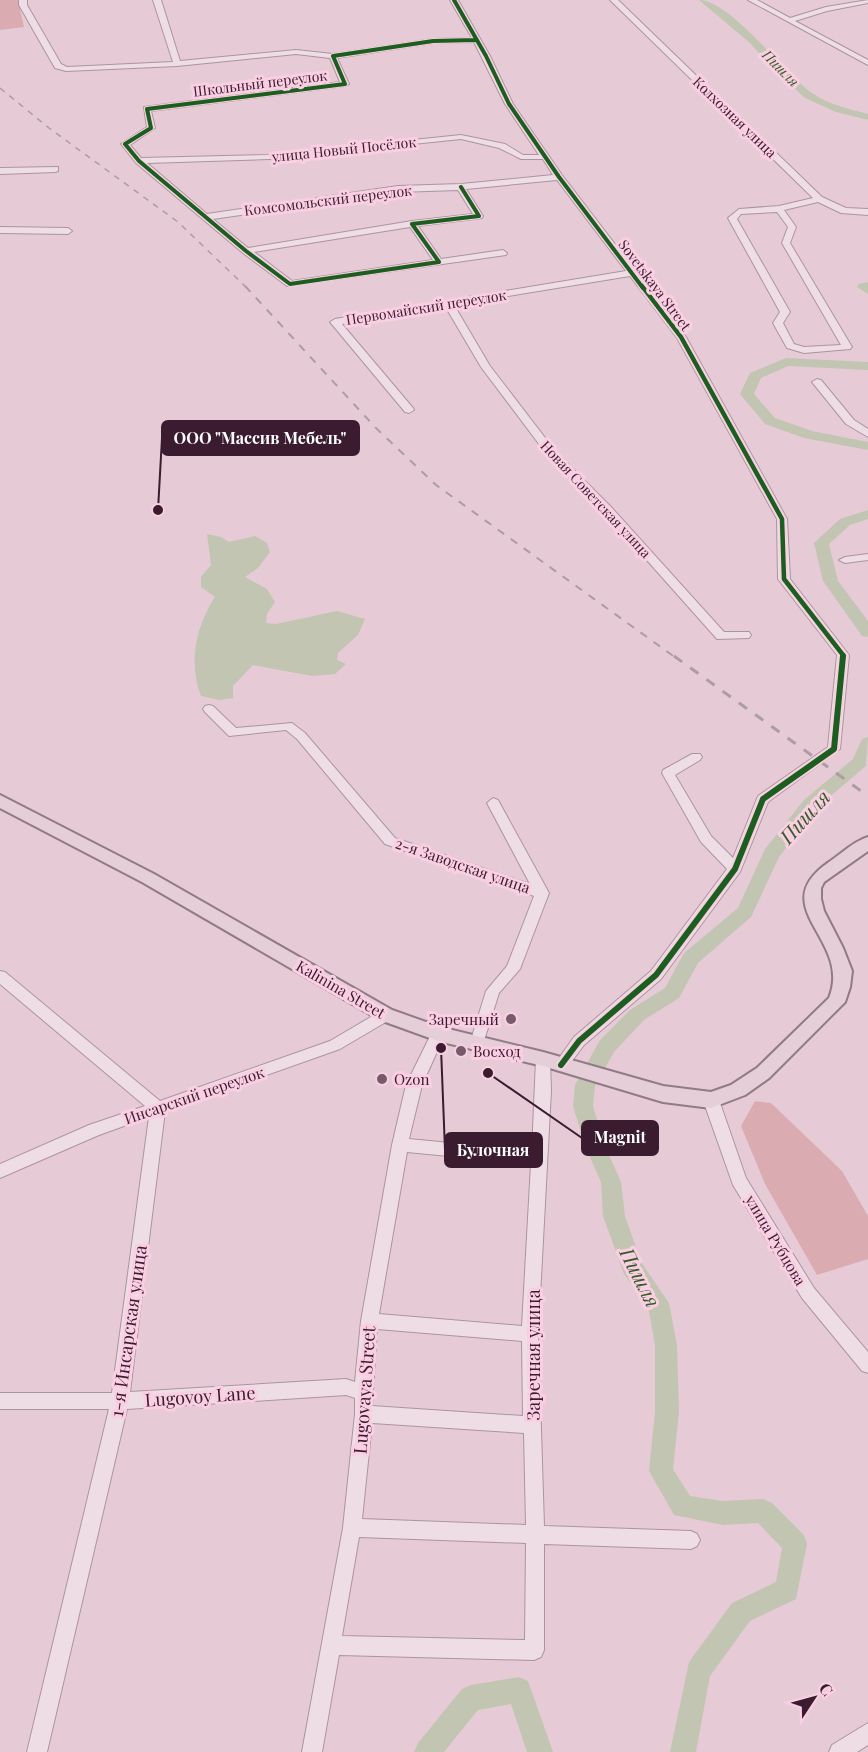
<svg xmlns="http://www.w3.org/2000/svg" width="868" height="1752" font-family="'Playfair Display',serif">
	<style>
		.green { fill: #daacb2 }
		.water { fill: #c1c5b2 }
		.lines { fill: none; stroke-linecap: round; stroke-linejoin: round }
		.river { fill: #c1c5b2; fill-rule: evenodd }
		.minor-casing { stroke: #ab94a0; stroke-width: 2 }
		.major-casing { stroke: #907b86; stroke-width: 4 }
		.minor { fill: #eedde4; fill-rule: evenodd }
		.major { fill: #e6ced9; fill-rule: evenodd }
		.rail-far2 { stroke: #ac9da5; stroke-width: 1.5; stroke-dasharray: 6 6; stroke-linecap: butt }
		.rail-far1 { stroke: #ac9da5; stroke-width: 2; stroke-dasharray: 8 8; stroke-linecap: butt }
		.rail { stroke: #ac9da5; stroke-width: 3; stroke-dasharray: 10 10; stroke-linecap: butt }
		.cycleway-far2-casing { stroke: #f9cfe1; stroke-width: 6 }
		.cycleway-far1-casing { stroke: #f9cfe1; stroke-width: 8 }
		.cycleway-casing { stroke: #f9cfe1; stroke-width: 10 }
		.cycleway-far2 { stroke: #1b5e20; stroke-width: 4 }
		.cycleway-far1 { stroke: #1b5e20; stroke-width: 4.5 }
		.cycleway { stroke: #1b5e20; stroke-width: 6 }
		.poi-dot { fill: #76596a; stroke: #f9cfe1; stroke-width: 2 }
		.labels { text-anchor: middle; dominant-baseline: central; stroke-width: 6; stroke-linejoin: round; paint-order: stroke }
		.far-water-label { font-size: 14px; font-style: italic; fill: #345c29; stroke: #f9cfe1 }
		.far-street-label { font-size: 14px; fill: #3a1b30; stroke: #f9cfe1 }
		.street-label { font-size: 15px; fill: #3a1b30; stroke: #f9cfe1 }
		.poi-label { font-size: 15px; fill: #3a1b30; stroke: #f9cfe1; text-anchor: start }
		.near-street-label { font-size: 18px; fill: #3a1b30; stroke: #f9cfe1 }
		.near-water-label { font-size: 20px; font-style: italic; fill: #345c29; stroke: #f9cfe1 }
		.leader { fill: none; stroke: #3a1b30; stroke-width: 2 }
		.callout-dot { fill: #3a1b30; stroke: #f9cfe1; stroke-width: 2 }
		.callout { fill: #3a1b30; stroke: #3a1b30; stroke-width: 2 }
		.callout-label { font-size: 16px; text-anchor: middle; font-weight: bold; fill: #fff }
	</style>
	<rect width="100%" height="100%" fill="#e6cbd6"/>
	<path class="green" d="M0 0H18L24 27 0 30Z
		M295 84 297 87 212 98 210 94Z
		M755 1101 771 1103 842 1171 868 1216V1259L817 1275 765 1184 741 1126Z"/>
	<path class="water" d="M207 534 221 537 229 542 255 536 267 543 270 552 258 568 245 577 267 589 275 602 267 614 266 623 276 624 337 611 365 619 358 635 338 653 337 660 346 664 335 674 312 676 253 665 233 686V698L219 700 201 696C188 663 196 626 215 597L201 587V577L211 565Z"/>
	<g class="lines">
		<path class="river" d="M699 0C730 0 784 73 812 93 827 104 849 109 868 114V120L836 112 805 98 772 68 750 43Z
			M868 282V294L857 287 859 284Z
			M786 358 868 362V370L788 366 761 378 754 394 775 418 812 431 868 442V450L804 438 765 424 740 394 750 373Z
			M868 510V519L850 525 829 544 838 581 868 621V637L862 636 823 581 814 543 840 519Z
			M868 737 866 766 816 808 779 857 751 917 698 963 679 998 644 1020 614 1052 595 1086 593 1106 605 1146 621 1182 625 1216 641 1262 669 1303 677 1345 679 1412 673 1469 690 1496 723 1501 763 1499 772 1503 804 1535 807 1544 796 1599 750 1621 710 1676 696 1752H670L689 1662 732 1603 776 1582 782 1548 758 1523 723 1525 674 1515 649 1471 655 1412V1345L648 1306 624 1274 603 1216 601 1182 585 1146 573 1106 575 1085 600 1040 630 1010 665 988 684 953 738 908 765 849 804 800 853 759 862 739Z
			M519 1677 528 1681 553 1752H527L511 1704 478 1710 444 1752H414L418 1743 462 1689 471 1685Z"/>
		<g class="minor-casing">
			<path id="minor" d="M19 0H27V5L61 64 67 67 173 62 153 0H161L180 61 296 50 333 54 433 39 472 38 450 0H458L490 56 513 104 562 175 686 337 787 519 790 579 849 655 840 749 768 802 740 872 661 979 584 1045 566 1069 561 1071 556 1069 554 1065 574 1037 651 971 727 869 701 842 662 773 663 770 692 754H700L702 757 700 760 675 775 711 836 733 858 758 796 828 747 837 655 778 579 777 519 677 338 630 276 454 305 490 366 556 452 612 508 724 632H749L751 635 749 638 717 639 604 512 548 456 481 367 445 306 342 324 413 408 414 410 409 413 405 412 330 322 335 319 626 271 557 180 466 189 483 216 482 218 418 226 441 259 503 250 507 253 506 255 287 286 243 253 136 163 121 144 147 127 144 107 340 82 330 58 296 54 177 66 66 71 55 68 19 5ZM474 42 505 104 539 155H523L505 144 461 135 269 155 141 158 130 145 155 128 151 111 345 86 349 84 337 58 433 43ZM461 139 499 148 521 159H543L553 175 461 184 398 186 207 214 147 163 269 159ZM458 190 473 214 412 221 248 248 213 219 398 192ZM410 227 433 260 292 281 254 252Z
				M610 0H618L822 197 846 208 868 209V215L841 213 818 202 784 210 796 227 790 243 852 347 850 349 804 353 787 348 773 323 780 312 728 218 739 209 779 206 813 198ZM777 212 788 227 782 243 841 345 804 347 794 344 783 323 790 312 737 219 741 214Z
				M748 0H757L790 18 826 7 868 0V3L827 11 795 21 868 60V65Z
				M58 167V171L55 172 0 174V168Z
				M0 227 68 228 72 231 68 234 0 233Z
				M817 379 821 380 854 420 868 429V437L846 424 812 382Z
				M868 554V560L845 563 839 560 845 557Z
				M209 705 213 706 236 728 292 723 305 733 395 838 530 884 487 803 493 798 498 800 549 893 520 969 499 993 482 1047 477 1049 472 1047 470 1043 486 991 507 966 534 896 385 844 297 739 286 730 229 736 205 712 203 709 205 706Z
				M0 971 5 972 160 1101 330 1041 381 1011H391L393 1015 391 1019 340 1049 165 1111 130 1392 346 1379 355 1382 361 1321 392 1145 406 1085 433 1030 438 1028 443 1030 445 1034 422 1085 409 1139 532 1151 536 1059 538 1055 543 1053 548 1055 550 1059 551 1091 538 1334 544 1526 691 1531 697 1534 700 1540 697 1546 691 1549 544 1544V1650L541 1657 534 1660 339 1655 322 1752H302L343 1528 355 1414V1398L346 1395 127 1409 47 1752H27L109 1409H0V1393H112L149 1117 99 1135 0 1178V1164L89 1125 145 1106 0 984ZM407 1152 531 1164 522 1326 379 1314ZM377 1329 522 1341 523 1416 372 1406ZM372 1423 524 1433 526 1525 362 1519ZM359 1537 526 1543 525 1640 342 1636Z
				M711 1094 716 1096 719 1100 746 1178 814 1288 868 1352V1373L862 1371 802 1298 733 1185 703 1100 706 1096Z
				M868 1723V1745L857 1752H829L832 1745Z"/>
		</g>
		<g class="major-casing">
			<path id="major" d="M0 795 154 874 392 1010 440 1027 543 1052 663 1086 711 1092 731 1085 757 1068 829 998C853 939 763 908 829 862 841 854 854 841 868 837V851L824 882 821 888V899L824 911 843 948 852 971 850 987 845 1002 769 1078 745 1095 711 1108 663 1102 543 1066 438 1041 380 1020 142 882 0 808Z"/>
		</g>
		<use href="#minor" class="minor"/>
		<use href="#major" class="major"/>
		<path class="rail-far2" d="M0 88 49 128 178 222 247 288"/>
		<path class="rail-far1" d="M245 286 375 427 436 485 676 658"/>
		<path class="rail" d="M674 656 868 796"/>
		<g class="cycleway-far2-casing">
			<path id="cycleway-far2" d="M454 0 486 56 509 104 559 177 643 288
				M461 187 479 216 412 224 439 262 290 284 246 251 139 161 125 144 151 128 147 109 345 84 333 56 433 41 476 40"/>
		</g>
		<g class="cycleway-far1-casing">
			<path id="cycleway-far1" d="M642 286 681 337 782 519 784 579 843 655V658"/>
		</g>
		<g class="cycleway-casing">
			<path id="cycleway" d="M561 1065 579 1041 656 975 735 869 763 799 834 749 843 656"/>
		</g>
		<use href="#cycleway-far2" class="cycleway-far2"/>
		<use href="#cycleway-far1" class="cycleway-far1"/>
		<use href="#cycleway" class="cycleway"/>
	</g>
	<g class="poi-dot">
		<circle cx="511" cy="1019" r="6"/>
		<circle cx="461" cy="1051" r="6"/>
		<circle cx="382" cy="1079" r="6"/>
	</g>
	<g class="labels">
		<g class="far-water-label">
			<text transform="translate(781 68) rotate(45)">Пишля</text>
		</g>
		<g class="far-street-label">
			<text transform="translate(260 83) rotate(-7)">Школьный переулок</text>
			<text transform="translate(735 117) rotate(44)">Колхозная улица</text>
			<text transform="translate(344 149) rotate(-6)">улица Новый Посёлок</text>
			<text transform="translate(328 200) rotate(-7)">Комсомольский переулок</text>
			<text transform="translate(655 285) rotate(53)">Sovetskaya Street</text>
			<text transform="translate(426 307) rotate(-9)">Первомайский переулок</text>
			<text transform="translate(596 499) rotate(47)">Новая Советская улица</text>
		</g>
		<g class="street-label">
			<text transform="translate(463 865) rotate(19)">2-я Заводская улица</text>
			<text transform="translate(341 989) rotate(30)">Kalinina Street</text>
			<text transform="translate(194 1095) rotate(-19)">Инсарский переулок</text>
			<text transform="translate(776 1240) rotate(59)">улица Рубцова</text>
		</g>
		<g class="poi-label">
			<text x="499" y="1019" text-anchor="end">Заречный</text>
			<text x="473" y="1051">Восход</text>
			<text x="394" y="1079">Ozon</text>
		</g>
		<g class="near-street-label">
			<text transform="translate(128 1331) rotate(-82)">1-я Инсарская улица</text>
			<text transform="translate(533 1355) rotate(-90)">Заречная улица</text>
			<text transform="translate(364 1390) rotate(-86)">Lugovaya Street</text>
			<text transform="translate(200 1396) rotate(-4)">Lugovoy Lane</text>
		</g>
		<g class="near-water-label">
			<text transform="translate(804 816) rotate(-48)">Пишля</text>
			<text transform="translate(641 1277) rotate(63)">Пишля</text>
		</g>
	</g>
	<path class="leader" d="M158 510L162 438M488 1073L582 1138M441 1048L445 1150"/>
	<g class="callout-dot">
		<circle cx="158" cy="510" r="6"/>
		<circle cx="488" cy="1073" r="6"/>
		<circle cx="441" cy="1048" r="6"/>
	</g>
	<g class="callout">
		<rect x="162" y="421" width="197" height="34" rx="6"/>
		<rect x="582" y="1121" width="76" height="34" rx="6"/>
		<rect x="445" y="1133" width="97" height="34" rx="6"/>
	</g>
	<g class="callout-label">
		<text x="260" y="444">ООО "Массив Мебель"</text>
		<text x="620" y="1143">Magnit</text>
		<text x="493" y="1156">Булочная</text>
	</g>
	<g transform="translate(814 1698) rotate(54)" stroke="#f9cfe1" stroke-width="4.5" paint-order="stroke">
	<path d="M0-4.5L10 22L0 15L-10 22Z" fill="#3a1b30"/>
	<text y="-9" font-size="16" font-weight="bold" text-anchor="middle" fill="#3a1b30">С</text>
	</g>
</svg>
